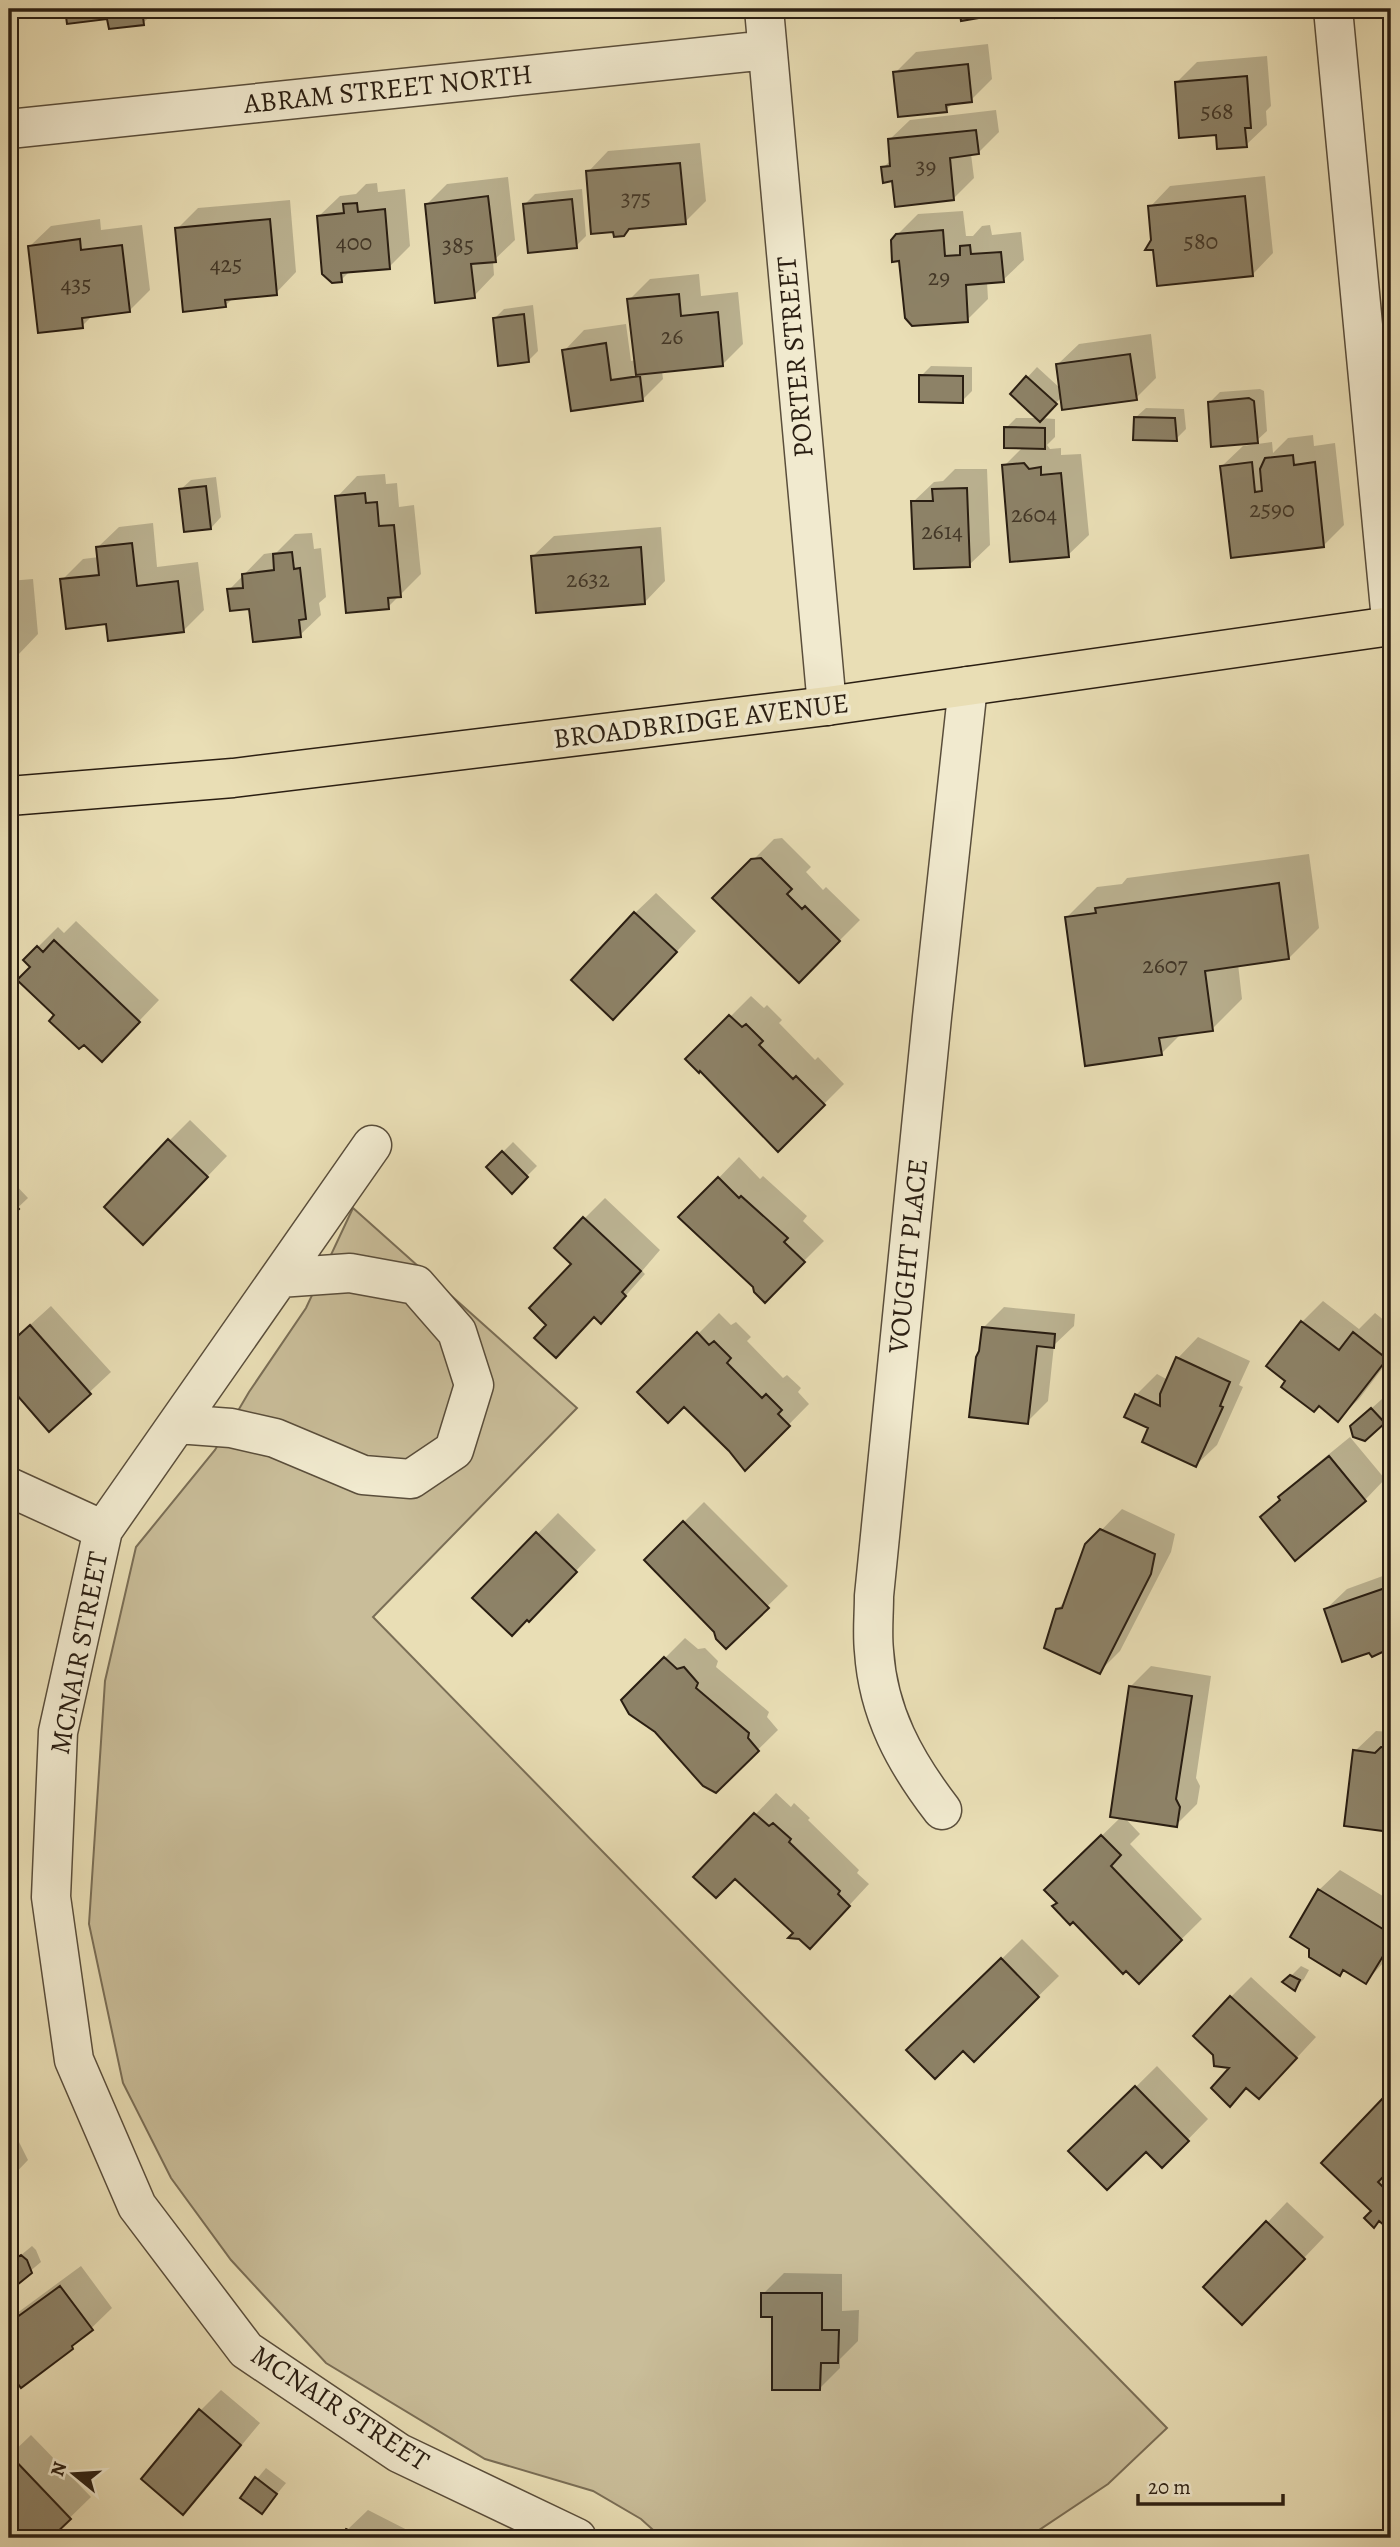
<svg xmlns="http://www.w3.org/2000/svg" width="1400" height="2547" font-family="Alegreya,serif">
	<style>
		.green { fill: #c9bd99; stroke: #7a6e56; stroke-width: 2 }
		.shadow { fill: #0003 }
		.building { fill: #8d8267; stroke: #2a1e12; stroke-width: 2 }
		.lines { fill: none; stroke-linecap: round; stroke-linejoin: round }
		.minor-casing { stroke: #5a4e3b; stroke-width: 41 }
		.major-casing { stroke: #2a1e12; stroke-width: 41 }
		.minor { stroke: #f1eacf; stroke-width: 38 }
		.major { stroke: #e9deb5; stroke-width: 38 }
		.labels { text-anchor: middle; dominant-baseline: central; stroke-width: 7; stroke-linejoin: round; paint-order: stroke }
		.number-label { font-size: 24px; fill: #433727 }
		.street-label { font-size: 28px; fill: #2a1e12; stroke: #f1eacf }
	</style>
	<rect width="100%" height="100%" fill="#e9deb5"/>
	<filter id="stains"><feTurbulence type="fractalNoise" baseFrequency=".00286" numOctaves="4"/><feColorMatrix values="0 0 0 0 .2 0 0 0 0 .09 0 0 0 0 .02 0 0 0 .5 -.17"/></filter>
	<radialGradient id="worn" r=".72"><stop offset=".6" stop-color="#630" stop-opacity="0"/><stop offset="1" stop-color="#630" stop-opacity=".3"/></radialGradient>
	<path class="green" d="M353 1208 577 1408 373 1617 1167 2428 1108 2484 1033 2534 1024 2538H662L641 2519 593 2491 485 2459 326 2363 231 2260 171 2178 123 2083 89 1924 105 1681 136 1547 215 1450 249 1392 306 1308Z"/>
	<path class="shadow" d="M9 9H20L13 16H9Z
		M67 9H158L143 23 108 17 68 22Z
		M988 44 992 79 971 100 954 102 946 110 895 73 916 52Z
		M1267 56 1271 106 1266 111 1267 125 1246 145 1218 134 1177 82 1197 62Z
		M996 110 999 132 978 153 971 154 974 178 954 198 893 179 883 168 891 160 889 140 910 120Z
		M700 143 706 201 685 222 588 172 608 151Z
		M1265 176 1273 253 1253 274 1153 241 1150 207 1170 186Z
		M508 177 515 240 493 261 494 275 474 296 426 205 447 184Z
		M377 183 378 192 405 189 410 246 389 267 350 271 341 280 319 216 340 196 356 194 366 184Z
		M582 189 586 236 576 246 525 204 535 194Z
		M290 200 296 272 276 293 234 297 225 306 177 229 198 208Z
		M963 211 966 236H973L982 226 990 225 992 235 1021 232 1024 260 1003 280 987 282 988 299 967 320 900 260 897 235 918 214Z
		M100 219 101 230 142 225 150 290 129 311 93 315 82 326 30 246 51 226Z
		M699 274 701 296 738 292 743 344 723 364 662 371 663 379 643 399 572 409 564 351 584 330 626 324 631 361 636 360 629 300 650 279Z
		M533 305 538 351 528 361 494 319 504 309Z
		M1151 334 1156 378 1136 398 1062 397 1041 418 1055 419V437L1047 445 1050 449 1061 448V455L1081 454 1089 535 1068 555 1004 466 1023 447 1006 428 1016 418H1038L1012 394 1037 367 1061 389 1058 364 1079 344Z
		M931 366 972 367V391L962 401 921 376Z
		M1260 389 1264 391 1267 431 1254 443 1210 402 1220 392Z
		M1146 408 1184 409 1186 429 1176 439 1135 418Z
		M1313 435 1314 446 1335 443 1344 525 1323 546 1233 556 1222 466 1243 446 1272 442 1273 453 1288 438Z
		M955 469H987L990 545 969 565 913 502 934 482 943 481Z
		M385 474 386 484 397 483 399 507 414 505 421 574 388 607 337 497 357 476Z
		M216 477 221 517 211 528 180 490 191 480Z
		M153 523 157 567 198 562 204 610 183 631 108 622 62 580 83 559 99 557 98 547 119 527Z
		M661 527 665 581 645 602 533 556 554 536Z
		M312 533 314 549 321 548 326 597 319 603 321 615 300 635 251 607 229 590 264 554 277 552 295 534Z
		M33 579 38 634 18 655 9 656V581Z
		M782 838 811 867 806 872 823 890 826 887 860 920 799 981 715 898 774 839Z
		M1309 854 1319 928 1289 958 1238 964 1242 999 1212 1029 1182 1033 1161 1054 1067 917 1097 887 1122 884 1127 878Z
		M656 893 696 931 634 997 635 913Z
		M76 921 159 1000 122 1039 84 1042 57 1015 33 967 25 960 58 927 64 933Z
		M751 996 764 1008 767 1005 782 1020 779 1023 815 1060 818 1057 844 1084 778 1150 700 1069 688 1059Z
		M190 1120 227 1156 164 1222 169 1141Z
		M513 1142 537 1166 512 1191 488 1167Z
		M739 1157 760 1179 763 1176 807 1216 803 1221 824 1241 765 1300 754 1286 681 1217Z
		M11 1180 28 1198 9 1216V1182Z
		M605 1198 660 1250 642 1271 645 1274 621 1301 595 1315 548 1325 573 1264 584 1219Z
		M1323 1301 1359 1329 1375 1313 1391 1326V1357L1359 1399 1338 1419 1268 1365 1302 1322Z
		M51 1306 111 1372 50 1429 9 1383V1344Z
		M1004 1307 1075 1314 1074 1326 1054 1345 1048 1401 1027 1422 981 1351 984 1327Z
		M719 1313 731 1325 736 1322 751 1337 747 1341 783 1378 787 1375 801 1388 798 1392 809 1404 745 1469 730 1450 684 1404 640 1392Z
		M1198 1337 1250 1361 1239 1385 1243 1387 1217 1445 1196 1465 1136 1395 1157 1374 1168 1380 1178 1358Z
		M1382 1399 1391 1409V1415L1365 1439 1363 1416Z
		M1350 1437 1385 1479 1365 1500 1262 1517 1301 1477Z
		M704 1502 788 1586 726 1647 716 1631 646 1560Z
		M1122 1509 1175 1534 1171 1552 1120 1651 1099 1672 1057 1610 1066 1600 1087 1545Z
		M558 1513 596 1550 549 1599 475 1598Z
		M9 1549 18 1553 9 1576Z
		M1391 1573V1646L1373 1654 1326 1609 1347 1589Z
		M685 1638 698 1649 705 1648 718 1661 716 1667 769 1712 767 1717 778 1730 716 1791 623 1700Z
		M1151 1666 1211 1676 1196 1778 1200 1786 1197 1804 1176 1825 1124 1817 1140 1834 1130 1844 1202 1919 1139 1981 1046 1890 1121 1817 1130 1687Z
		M1376 1731 1391 1732V1830L1346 1824 1355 1751Z
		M776 1793 791 1807 794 1803 810 1818 808 1820 859 1870 857 1873 869 1884 830 1926 795 1933 735 1877H696Z
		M1340 1870 1391 1901V1954L1366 1982 1345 1969 1340 1973 1319 1890Z
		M1022 1939 1059 1976 974 2059 963 2049 909 2050Z
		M1301 1966 1309 1970 1304 1979 1294 1989 1285 1982Z
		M1251 1977 1316 2037 1279 2077 1247 2087 1230 2104 1233 2067 1231 1997Z
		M1157 2066 1208 2119 1162 2166 1146 2150 1071 2151Z
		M1391 2092V2215L1384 2223 1323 2163Z
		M9 2122 28 2160 9 2180Z
		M1287 2202 1324 2237 1262 2302 1267 2223Z
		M32 2246 36 2250 41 2262 17 2282 9 2265Z
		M81 2266 112 2308 72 2347 21 2385 9 2369V2319Z
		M784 2273 842 2274V2311L859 2310 858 2341 840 2359V2368L820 2388 763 2294Z
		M221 2390 260 2423 203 2492 183 2512 200 2411Z
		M31 2435 91 2497 49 2538H17L9 2529V2456Z
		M266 2468 286 2483 262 2512 242 2497Z
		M368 2510 417 2535 415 2538H343L347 2530Z"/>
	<path class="building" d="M65 9H142L144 25 109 29 107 19 67 24Z
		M176 9H253L254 13 213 17 212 10 177 13Z
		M959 9H1014V12L961 21Z
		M1054 9H1092L1075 11 1055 18Z
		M968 64 972 102 946 105 947 112 898 117 893 72Z
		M1247 76 1251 128H1245L1247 147 1217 149 1216 135 1179 138 1175 82Z
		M976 130 979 154 950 158 954 200 895 207 892 181 883 183 881 167 890 166 888 139Z
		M680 163 686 224 629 229 624 236 614 237 613 232 591 234 586 171Z
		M488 196 496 262 471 264 475 298 435 303 425 204Z
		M1245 196 1253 276 1157 286 1153 250H1145L1151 240 1148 206Z
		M572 199 577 248 528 253 523 204Z
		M357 203 358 212 385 209 390 269 341 273 342 282 332 283 322 274 317 216 344 213 343 204Z
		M270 219 277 295 225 300 226 307 183 312 175 228Z
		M943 230 945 256 960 255V246L970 245 971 254 1001 252 1004 282 966 285 968 322 912 326 905 318 899 261 892 262 891 240 896 234Z
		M80 239 81 250 122 245 130 312 82 318 83 328 38 333 28 246Z
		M679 294 681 316 718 312 723 366 636 375 627 299Z
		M524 314 529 362 498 366 493 318Z
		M606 343 611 380 640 376 643 401 571 411 562 350Z
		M1130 354 1137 400 1062 410 1056 364Z
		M919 375 963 376V403L919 402Z
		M1026 376 1057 404 1040 422 1010 394Z
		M1249 398 1254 401 1258 443 1211 447 1208 402Z
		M1134 417 1175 418 1177 441 1133 440Z
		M1004 427 1045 428V449L1004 448Z
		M1293 455 1294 465 1315 462 1324 547 1231 558 1220 466 1252 462 1255 492 1262 491 1260 469 1265 458Z
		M1024 463 1029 469 1041 467V475L1061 473 1069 557 1010 562 1002 465Z
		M206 486 211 529 184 532 179 489Z
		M967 488 970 567 914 569 911 501H933L932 489Z
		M365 493 366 503 377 502 379 526 394 525 401 597 388 598 389 609 346 613 335 496Z
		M132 543 137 586 178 581 184 632 108 641 106 624 66 629 60 579 99 575 96 547Z
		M641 547 645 604 536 613 531 556Z
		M292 552 294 569 300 568 306 619 299 620 301 637 253 642 249 609 230 611 227 589 243 588 242 574 274 570 273 554Z
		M13 598 18 656 9 657V599Z
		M761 858 792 889 787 894 802 909 805 906 840 941 799 983 712 898 751 859Z
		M1279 883 1289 959 1205 971 1213 1031 1159 1038 1162 1055 1085 1066 1065 917 1096 913 1095 908Z
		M634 912 677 952 613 1020 571 980Z
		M54 940 140 1022 102 1062 84 1045 79 1049 49 1021 54 1015 17 980 30 967 23 960 37 946 43 952Z
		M729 1015 742 1027 746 1024 763 1041 759 1045 793 1079 796 1076 825 1105 778 1152 700 1071 699 1073 685 1059Z
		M168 1139 208 1177 143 1245 104 1207Z
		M502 1151 528 1177 512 1194 486 1167Z
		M718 1177 739 1198 741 1196 788 1238 784 1242 805 1262 765 1303 754 1292 753 1287 678 1217Z
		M9 1198 19 1209 9 1219Z
		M583 1217 641 1271 622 1292 626 1296 601 1324 594 1317 556 1358 534 1338 546 1325 529 1308 571 1264 554 1248Z
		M1301 1321 1339 1350 1353 1332 1387 1359 1338 1422 1319 1406 1314 1412 1281 1387 1285 1381 1266 1366Z
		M30 1325 91 1394 49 1432 9 1386V1344Z
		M982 1327 1055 1334 1054 1348 1037 1346 1028 1424 969 1417 976 1357 979 1351Z
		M697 1332 709 1345 714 1341 731 1358 727 1363 762 1398 766 1394 782 1410 778 1414 790 1426 745 1471 729 1451 684 1407 668 1423 637 1392Z
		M1176 1357 1230 1382 1220 1406 1223 1407 1196 1467 1142 1442 1148 1428 1124 1417 1135 1394 1160 1406V1394Z
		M1371 1408 1385 1423 1365 1441 1353 1437 1350 1426Z
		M1329 1456 1366 1501 1295 1561 1260 1517 1280 1500 1278 1497Z
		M683 1521 769 1608 726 1649 716 1639 714 1632 644 1560Z
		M1100 1529 1155 1554 1151 1574 1100 1674 1044 1648 1056 1609 1062 1608 1085 1544Z
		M536 1532 577 1572 529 1622 527 1620 512 1636 472 1598Z
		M1391 1586V1648L1372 1657 1369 1653 1342 1662 1324 1609Z
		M664 1657 677 1669 684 1667 698 1683 696 1688 749 1733 748 1738 759 1751 716 1793 703 1786 655 1732 629 1714 621 1700Z
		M1129 1686 1192 1696 1176 1799 1180 1807 1177 1827 1110 1817Z
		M1381 1747 1391 1748V1832L1344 1826 1353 1750 1375 1753Z
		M754 1813 769 1826 773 1823 791 1839 789 1842 840 1891 838 1894 850 1906 810 1949 799 1939 788 1938 793 1933 735 1879 716 1898 693 1877Z
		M1101 1835 1121 1855 1111 1866 1182 1940 1139 1984 1126 1971 1123 1974 1073 1922 1070 1925 1052 1906 1057 1903 1044 1890Z
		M1318 1889 1391 1934V1943L1366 1984 1343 1970 1340 1976 1309 1957V1949L1290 1937Z
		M1001 1958 1039 1997 974 2062 963 2051 935 2079 906 2050Z
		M1290 1975 1300 1980 1295 1991 1282 1982Z
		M1230 1996 1297 2058 1259 2099 1246 2088 1230 2107 1211 2088 1229 2068 1214 2066 1213 2055 1193 2036Z
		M1135 2086 1189 2141 1162 2168 1146 2152 1107 2190 1068 2151Z
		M1384 2097 1391 2104V2169L1378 2182 1391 2195V2217L1384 2225 1379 2221 1374 2228 1364 2218 1371 2211 1321 2163Z
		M1266 2221 1305 2259 1242 2325 1203 2287Z
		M21 2255 27 2260 32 2273 17 2285 9 2272V2263Z
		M60 2286 93 2330 72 2346 73 2349 21 2388 9 2372V2323Z
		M761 2293H822V2330H839L838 2363H821L820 2390H772V2317H761Z
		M199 2409 241 2445 183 2515 141 2479Z
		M9 2454 71 2519 51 2538H15L9 2532Z
		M255 2477 277 2494 262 2514 240 2498Z
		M346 2529 363 2538H341Z"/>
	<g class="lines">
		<g class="minor-casing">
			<path id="minor" d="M764 9 827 706
				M1333 9 1391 620
				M9 129 767 50
				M372 1145 103 1530 58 1732 51 1897 74 2060 137 2206 246 2350 399 2453 577 2538
				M177 1424 231 1428 275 1438 363 1475 411 1479 454 1450 474 1385 457 1332 416 1285 350 1273 279 1278
				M9 1487 103 1530
				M942 1810C905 1762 878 1713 874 1651 872 1633 874 1615 874 1596L932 1017 968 686"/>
		</g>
		<g class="major-casing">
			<path id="major" d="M9 796 233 778 827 706 1391 626"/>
		</g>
		<use href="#minor" class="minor"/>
		<use href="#major" class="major"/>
	</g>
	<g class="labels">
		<g class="number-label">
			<text x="1217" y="111">568</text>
			<text x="926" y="166">39</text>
			<text x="636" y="198">375</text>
			<text x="1201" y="241">580</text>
			<text x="354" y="242">400</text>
			<text x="458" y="245">385</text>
			<text x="226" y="264">425</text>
			<text x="939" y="277">29</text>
			<text x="76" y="284">435</text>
			<text x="672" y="336">26</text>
			<text x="1272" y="509">2590</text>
			<text x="1034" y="514">2604</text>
			<text x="942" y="531">2614</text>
			<text x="588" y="579">2632</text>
			<text x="1165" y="965">2607</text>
		</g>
		<g class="street-label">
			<text transform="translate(388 89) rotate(-6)">ABRAM STREET NORTH</text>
			<text transform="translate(795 357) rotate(-95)">PORTER STREET</text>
			<text transform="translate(701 721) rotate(-7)">BROADBRIDGE AVENUE</text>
			<text transform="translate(908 1256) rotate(-84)">VOUGHT PLACE</text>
			<text transform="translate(79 1653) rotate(-79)">MCNAIR STREET</text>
			<text transform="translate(340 2408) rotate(33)">MCNAIR STREET</text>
		</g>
	</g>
	<rect width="1400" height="2547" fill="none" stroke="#e9deb5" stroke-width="35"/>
	<rect x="10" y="10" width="1379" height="2526" fill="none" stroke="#2a1e12" stroke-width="3.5"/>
	<rect x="18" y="18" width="1365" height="2512" fill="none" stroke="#2a1e12" stroke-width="2"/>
	<g transform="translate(74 2474) rotate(288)" stroke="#f1eacf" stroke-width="5" paint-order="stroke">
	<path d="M0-5L12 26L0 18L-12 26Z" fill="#2a1e12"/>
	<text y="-10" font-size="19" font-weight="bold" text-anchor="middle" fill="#2a1e12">N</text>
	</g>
	<path d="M1138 2494v10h145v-10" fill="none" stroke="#2a1e12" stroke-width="3.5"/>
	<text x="1148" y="2494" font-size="21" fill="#2a1e12" stroke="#f1eacf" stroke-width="5" paint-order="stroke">20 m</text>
	<rect width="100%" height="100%" filter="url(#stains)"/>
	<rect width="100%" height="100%" fill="url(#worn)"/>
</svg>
